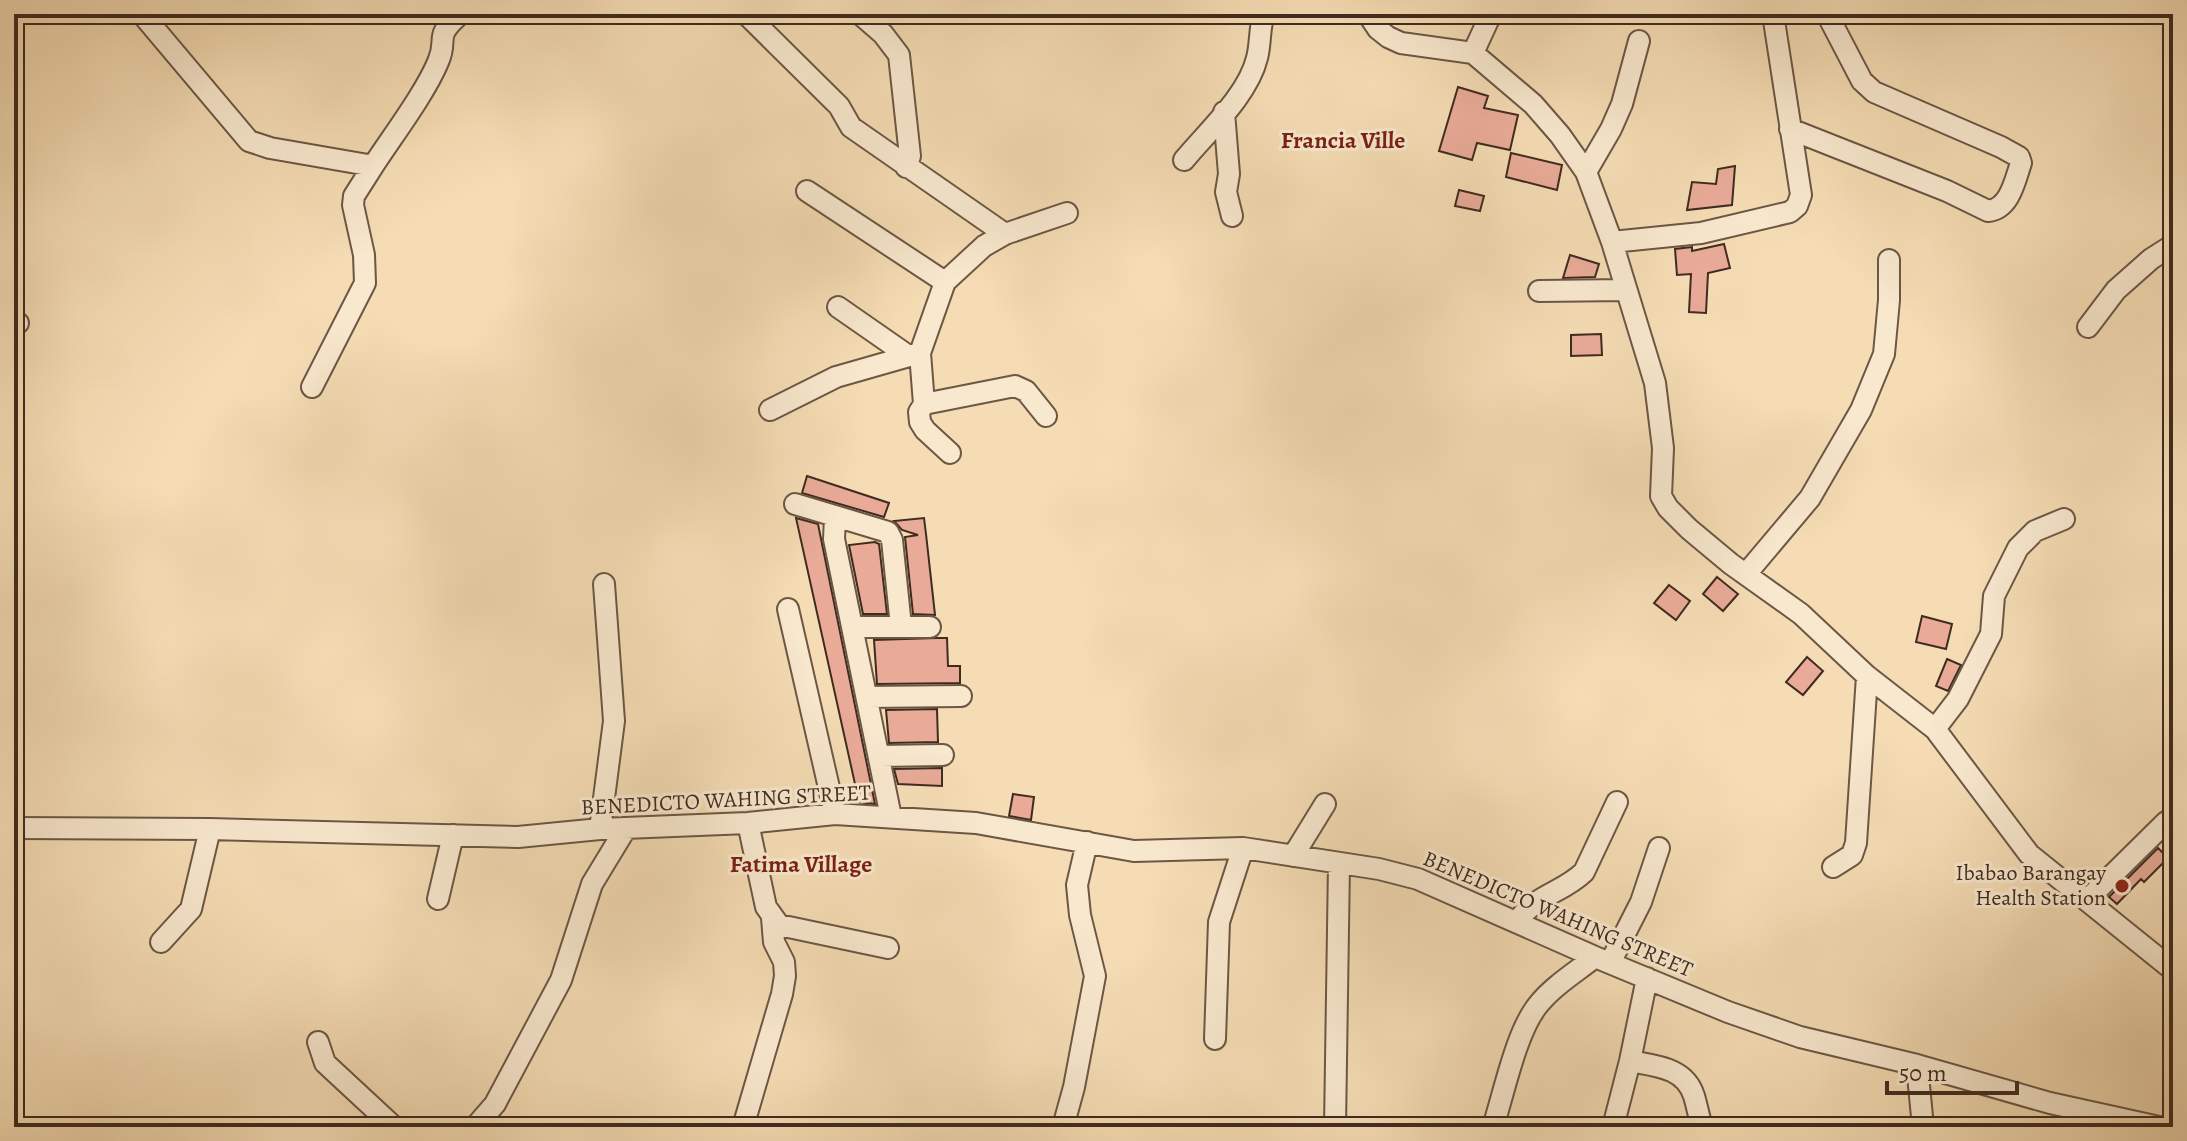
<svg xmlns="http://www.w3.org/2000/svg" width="2187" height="1141" font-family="Alegreya,serif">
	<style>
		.building { fill: #e9ab98; stroke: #3f2b20; stroke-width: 2 }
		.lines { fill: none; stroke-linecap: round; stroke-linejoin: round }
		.minor-casing { stroke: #6c5745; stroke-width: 24 }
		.minor { stroke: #f8e8ce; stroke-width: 20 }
		.poi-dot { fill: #8f2418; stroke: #f8e8ce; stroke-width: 3 }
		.labels { text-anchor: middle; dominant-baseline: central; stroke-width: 6; stroke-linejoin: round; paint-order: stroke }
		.street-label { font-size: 22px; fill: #3f2b20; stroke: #f8e8ce }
		.poi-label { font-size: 22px; fill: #3f2b20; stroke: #f8e8ce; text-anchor: end }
		.neighbourhood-label { font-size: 24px; font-weight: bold; fill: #7a1f14; stroke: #f8e8ce }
	</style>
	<rect width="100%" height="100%" fill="#f5dcb4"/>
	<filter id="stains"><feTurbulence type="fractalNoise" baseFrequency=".0025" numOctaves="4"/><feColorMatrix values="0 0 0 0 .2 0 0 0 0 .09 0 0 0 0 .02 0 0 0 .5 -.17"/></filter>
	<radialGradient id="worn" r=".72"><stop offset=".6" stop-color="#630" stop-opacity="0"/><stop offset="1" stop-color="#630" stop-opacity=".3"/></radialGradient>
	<path class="building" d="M1458 87 1488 96 1484 108 1518 115 1510 150 1477 143 1472 160 1439 151Z
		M1511 153 1562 165 1557 190 1506 177Z
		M1735 166 1732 205 1687 210 1692 182 1716 184 1718 169Z
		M1459 190 1484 196 1480 211 1455 206Z
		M1724 244 1730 268 1708 273 1706 313 1689 312 1691 274 1677 275 1675 249 1692 247V251Z
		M1570 255 1599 264 1595 277 1563 278Z
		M1601 334 1602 355 1571 356V335Z
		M807 476 889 503 884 517 802 493Z
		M796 518 818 524 875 804 859 802Z
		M924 518 926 534 935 615 913 614 905 537 918 535 902 530 894 521Z
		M875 542 879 544 887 614H863L849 545Z
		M1717 577 1738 594 1723 611 1703 594Z
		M1669 585 1690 601 1676 620 1654 603Z
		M1922 616 1952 624 1946 649 1916 642Z
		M937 638H947L948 666H960V683L877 684 874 640Z
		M1807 657 1823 671 1803 695 1786 682Z
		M1947 659 1961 665 1948 691 1936 686Z
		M937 709 938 742 889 743 886 710Z
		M942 768V786L898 784 894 769Z
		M1013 794 1034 797 1031 820 1009 816Z
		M2158 848 2168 858 2144 882 2141 879 2117 904 2109 897Z"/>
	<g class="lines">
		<g class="minor-casing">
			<path id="minor" d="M142 14 249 141 270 148 368 165 375 163C394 134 425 93 438 62 449 37 432 39 460 14
				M746 14 839 106 851 127 1005 234
				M860 14 883 34 899 55 910 156 906 167
				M1368 14 1378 29 1388 37 1401 43 1473 53 1533 104 1560 135 1586 172 1612 242 1655 383 1663 448 1661 496 1668 508 1689 529 1731 564 1801 614 1867 676 1935 729 2029 854 2173 970
				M1473 53 1491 14
				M1224 112 1229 174 1226 192 1232 216
				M1790 129 1947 191 1988 211C2010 209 2015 180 2021 163L2019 157 2001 147 1874 92 1862 81 1827 14
				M1184 160C1208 131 1248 95 1257 58 1261 43 1259 28 1264 14
				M1586 172 1611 129 1622 104 1639 41
				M807 191 945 282 984 246 1005 234 1067 213
				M1612 242 1701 233 1790 212 1797 206 1801 195 1773 14
				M945 282 920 353 924 404 919 412 920 422 925 430 950 453
				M1539 291 1626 290
				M838 307 907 355
				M14 323H18
				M2088 327 2116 290 2151 259 2173 245
				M312 387 365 283 364 255 353 205 354 196 375 163
				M924 404 1015 386 1026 391 1046 416
				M770 410 836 377 920 353
				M795 504 888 532 892 540 901 626
				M835 517 834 539 891 817
				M1746 574 1810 498 1861 410 1884 354 1889 300V260
				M788 609 835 814
				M854 627H930
				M867 697 961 696
				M1935 729 1958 699 1991 634 1994 596 2018 548 2035 531 2064 519
				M879 756 943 755
				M748 823 766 907 779 925 888 948
				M14 828 210 829 518 837 600 829 748 823 835 814 976 823 1134 851 1243 848 1379 869 1418 879 1595 957 1728 1012 1800 1037 1917 1065 2050 1103 2159 1127
				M600 829 614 721 604 584
				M1293 856 1325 804
				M1833 867 1852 855 1856 843 1867 676
				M438 899 453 835
				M2088 899 2166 822
				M1517 922C1537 893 1561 894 1584 872L1617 802
				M161 942 191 909 210 829
				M1610 963 1641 902 1659 848
				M1215 1039 1219 922 1243 848
				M318 1042 325 1063 394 1127
				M1630 1061C1655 1066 1685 1067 1694 1096 1697 1106 1699 1117 1702 1127
				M1917 1065 1923 1127
				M475 1127 495 1104 561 980 592 884 626 828
				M743 1127 782 994 785 976 784 962 774 942 772 918
				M1063 1127 1074 1087 1095 976 1080 915 1077 885 1087 842
				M1335 1127 1339 864
				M1493 1127C1504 1093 1516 1032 1538 1005 1553 986 1576 972 1595 957
				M1613 1127 1630 1061 1647 978"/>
		</g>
		<use href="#minor" class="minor"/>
	</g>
	<circle class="poi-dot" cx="2122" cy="886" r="8"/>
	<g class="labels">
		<g class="street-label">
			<text transform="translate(726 800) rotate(-3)">BENEDICTO WAHING STREET</text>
			<text transform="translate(1558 914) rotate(23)">BENEDICTO WAHING STREET</text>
		</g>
		<g class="poi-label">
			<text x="2106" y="873">Ibabao Barangay<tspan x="2106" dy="25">Health Station</tspan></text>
		</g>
		<g class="neighbourhood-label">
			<text x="1343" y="140">Francia Ville</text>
			<text x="801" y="864">Fatima Village</text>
		</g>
	</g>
	<rect width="2187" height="1141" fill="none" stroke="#f5dcb4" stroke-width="48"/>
	<rect x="16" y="16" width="2155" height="1109" fill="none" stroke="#3f2b20" stroke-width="4"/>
	<rect x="24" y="24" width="2139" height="1093" fill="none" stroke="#3f2b20" stroke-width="2"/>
	<path d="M1887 1081v12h130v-12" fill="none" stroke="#3f2b20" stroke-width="4"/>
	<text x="1899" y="1081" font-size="24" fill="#3f2b20" stroke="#f8e8ce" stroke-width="6" paint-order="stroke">50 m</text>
	<rect width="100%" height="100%" filter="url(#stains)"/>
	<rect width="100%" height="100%" fill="url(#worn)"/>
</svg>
